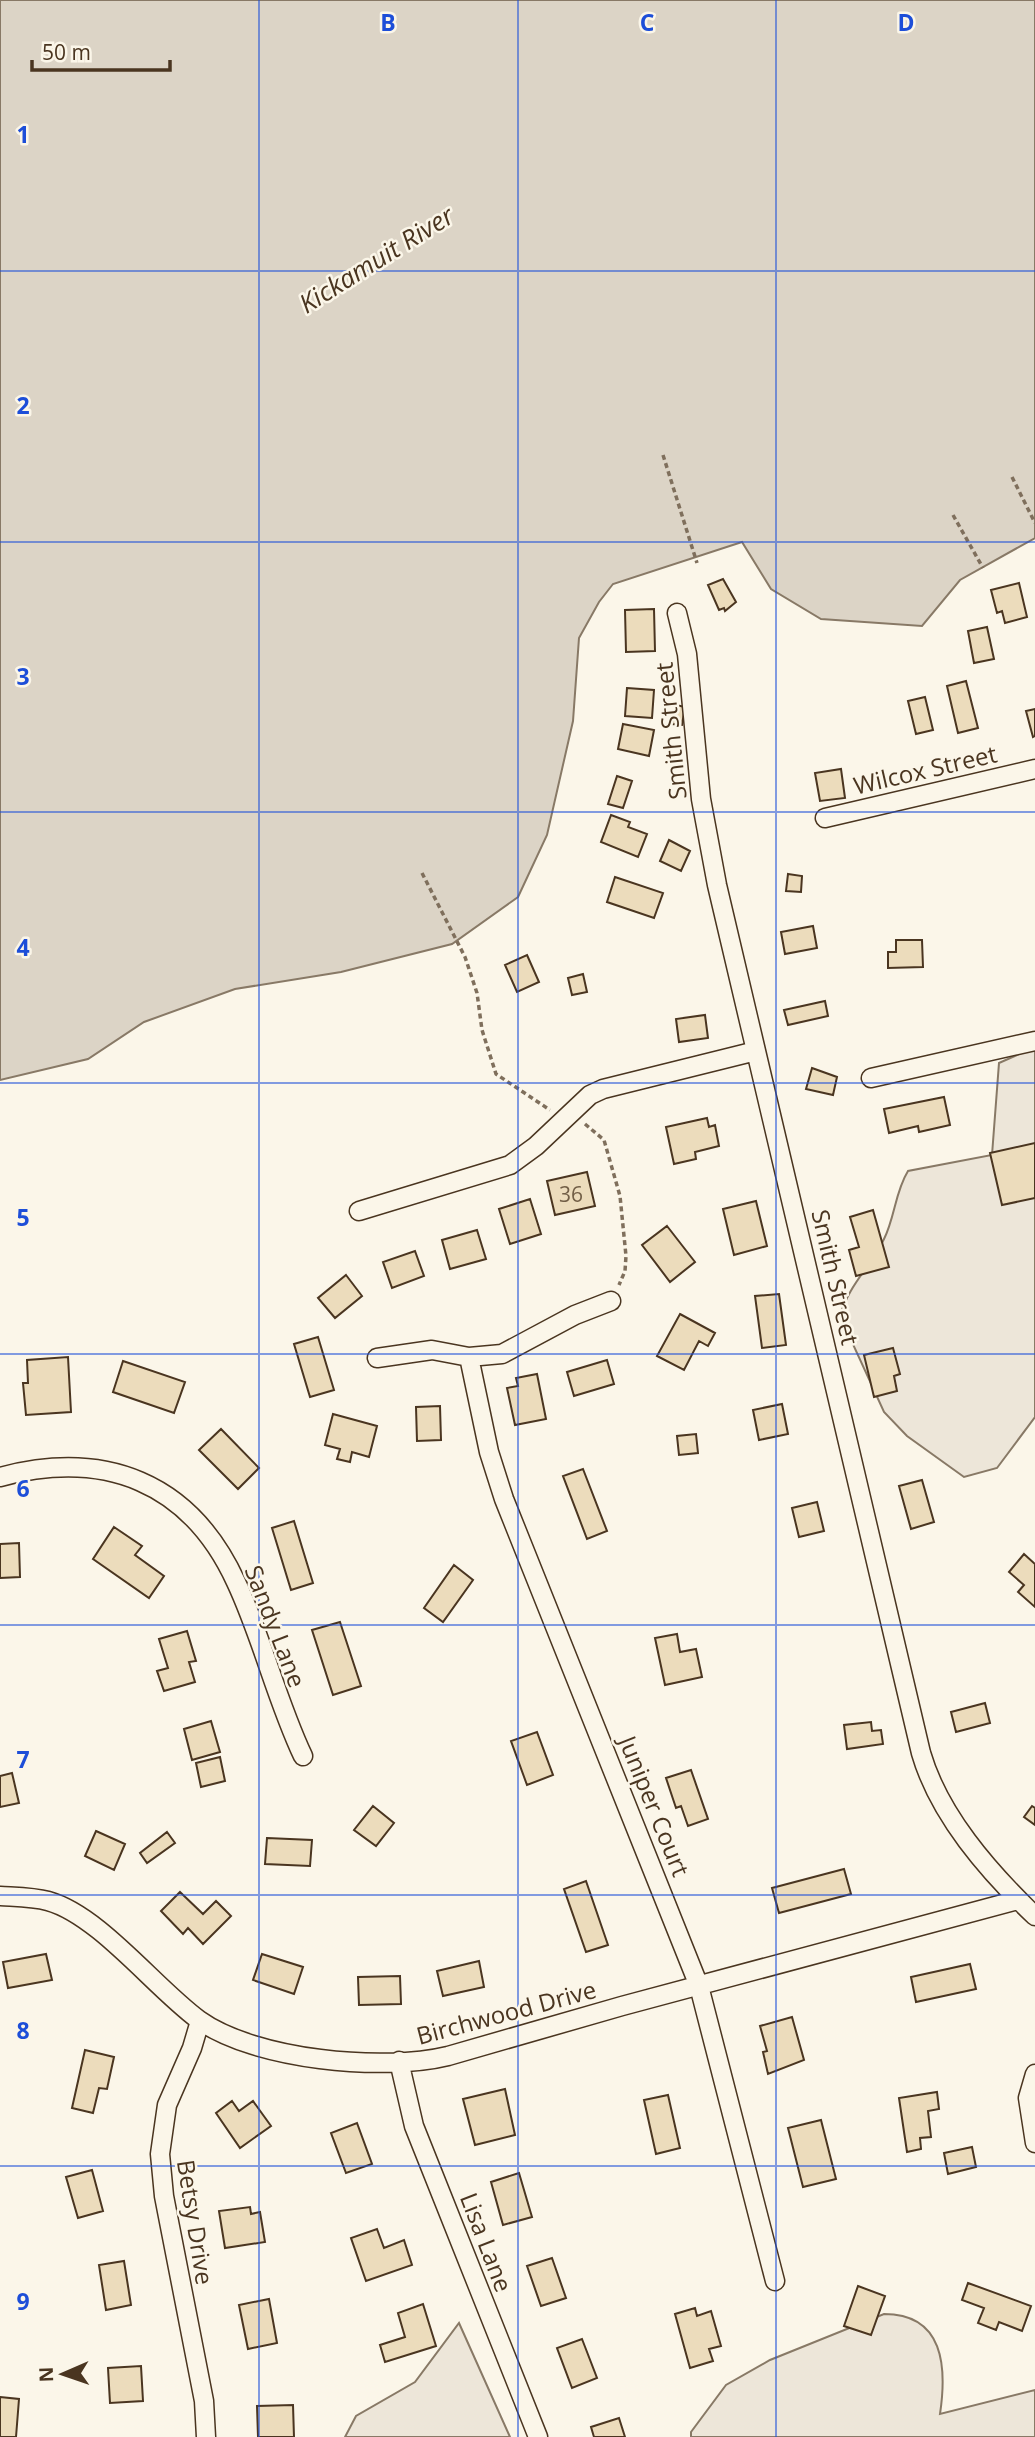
<svg xmlns="http://www.w3.org/2000/svg" width="1035" height="2437" font-family="'Open Sans',sans-serif">
	<style>
		.green { fill: #ede6d9; stroke: #887966; stroke-width: 2 }
		.water { fill: #dcd4c6; stroke: #887966; stroke-width: 2 }
		.building { fill: #ecdcbc; stroke: #4a3520; stroke-width: 2 }
		.lines { fill: none; stroke-linecap: round; stroke-linejoin: round }
		.street-casing { stroke: #4a3520; stroke-width: 21 }
		.path { stroke: #7f6f5c; stroke-width: 3.5; stroke-dasharray: 5 3.5; stroke-linecap: butt }
		.street { stroke: #fbf6e9; stroke-width: 18 }
		.grid { fill: none; stroke: #1d4ed8; stroke-width: 2; stroke-opacity: 0.55 }
		.labels { text-anchor: middle; dominant-baseline: central; stroke-width: 5; stroke-linejoin: round; paint-order: stroke }
		.number-label { font-size: 21px; fill: #725f47 }
		.street-label { font-size: 24px; fill: #4a3520; stroke: #fbf6e9 }
		.water-label { font-size: 26px; font-style: italic; fill: #4a3520; stroke: #fbf6e9 }
		.grid-label { font-size: 23px; text-anchor: middle; font-weight: bold; fill: #1d4ed8; stroke: #fbf6e9; stroke-width: 5; stroke-linejoin: round; paint-order: stroke }
	</style>
	<rect width="100%" height="100%" fill="#fbf6e9"/>
	<path class="green" d="M1035 1047V1417L997 1468 964 1477 907 1436 884 1412 840 1316C848 1286 871 1266 884 1239 895 1217 895 1192 908 1171L992 1155 999 1063Z
		M884 2314C944 2314 947 2367 940 2414L1035 2390V2437H691V2432L726 2385 770 2360Z
		M459 2323 510 2437H345L356 2416 415 2382Z"/>
	<path class="water" d="M0 0H1035V538L960 580 922 626 821 619 771 589 742 542 613 584 599 602 579 638 573 721 547 835 518 897 452 944 341 972 235 989 144 1022 88 1059 0 1080Z"/>
	<path class="building" d="M723 579 736 602 725 611 724 608 719 610 708 585Z
		M1019 583 1027 617 1005 623 1002 611 997 613 991 590Z
		M654 609 655 651 626 652 625 610Z
		M987 627 994 659 974 663 968 631Z
		M966 681 978 728 958 733 947 686Z
		M627 688 654 690 652 718 625 716Z
		M925 697 933 730 916 734 908 701Z
		M676 705 685 707 682 725 672 724Z
		M1035 709V736L1033 737 1026 711Z
		M623 724 654 730 649 756 618 749Z
		M841 769 845 798 820 801 815 773Z
		M617 776 632 781 623 808 608 804Z
		M611 815 630 822 628 827 647 834 638 857 601 842Z
		M669 840 690 851 681 871 660 861Z
		M788 874 802 876 801 892 786 891Z
		M615 877 663 893 654 918 607 902Z
		M813 926 817 948 785 954 781 932Z
		M896 940H922L923 967 888 968V952H896Z
		M527 955 539 982 517 992 505 965Z
		M583 974 587 992 572 995 568 978Z
		M825 1001 828 1016 788 1025 784 1010Z
		M705 1015 708 1038 679 1042 676 1019Z
		M812 1068 837 1077 833 1095 806 1089Z
		M944 1097 950 1125 919 1132 918 1126 889 1133 884 1109Z
		M707 1118 709 1127 715 1125 719 1146 695 1152 696 1159 674 1164 666 1127Z
		M1035 1143V1198L1002 1205 990 1153Z
		M587 1172 595 1206 555 1215 547 1181Z
		M530 1199 541 1234 510 1244 499 1209Z
		M756 1201 767 1246 734 1255 723 1209Z
		M873 1210 889 1267 856 1276 849 1250 859 1247 850 1217Z
		M667 1226 695 1262 670 1282 642 1245Z
		M477 1230 486 1259 450 1269 442 1240Z
		M415 1251 424 1276 392 1288 383 1262Z
		M346 1275 362 1296 335 1318 318 1298Z
		M779 1294 786 1345 762 1348 755 1296Z
		M680 1314 715 1333 708 1346 699 1341 684 1370 657 1356Z
		M318 1337 334 1390 310 1397 294 1344Z
		M893 1348 900 1374 894 1376 897 1391 874 1397 864 1355Z
		M68 1357 71 1412 26 1415 23 1383H28L27 1360Z
		M607 1360 614 1384 574 1396 567 1372Z
		M123 1361 185 1382 174 1413 113 1392Z
		M537 1374 546 1419 515 1425 507 1388 518 1386 516 1378Z
		M782 1404 788 1434 759 1440 753 1410Z
		M440 1406 441 1440 417 1441 416 1407Z
		M333 1414 377 1426 369 1457 352 1452 350 1462 337 1459 340 1449 325 1445Z
		M221 1429 259 1468 238 1489 199 1450Z
		M696 1434 698 1453 679 1455 677 1436Z
		M583 1469 607 1531 587 1539 563 1476Z
		M922 1480 934 1522 911 1529 899 1486Z
		M817 1502 824 1531 799 1537 792 1508Z
		M294 1521 313 1583 291 1590 272 1528Z
		M114 1527 142 1546 135 1555 164 1576 149 1598 93 1559Z
		M19 1543 20 1577 0 1578V1544Z
		M1024 1554 1035 1564V1607L1018 1592 1024 1585 1009 1572Z
		M454 1565 473 1580 443 1622 424 1608Z
		M340 1622 361 1686 333 1695 312 1630Z
		M187 1631 196 1661 189 1662 195 1682 164 1691 157 1671 168 1668 159 1639Z
		M677 1634 680 1652 696 1649 702 1677 665 1685 655 1638Z
		M985 1703 990 1723 956 1732 951 1712Z
		M211 1721 220 1752 192 1760 184 1729Z
		M871 1722 872 1731 881 1730 883 1744 847 1749 844 1725Z
		M537 1732 553 1775 527 1785 511 1741Z
		M220 1757 225 1781 201 1787 196 1763Z
		M691 1770 708 1819 688 1826 681 1806 676 1808 666 1778Z
		M12 1773 19 1803 0 1807V1776Z
		M373 1806 394 1823 376 1846 354 1830Z
		M1032 1806 1035 1808V1825L1024 1817Z
		M96 1831 125 1844 114 1870 85 1856Z
		M167 1832 175 1843 147 1863 140 1853Z
		M267 1838 312 1840 310 1866 265 1864Z
		M844 1869 851 1894 779 1913 772 1888Z
		M586 1881 608 1945 586 1952 564 1889Z
		M180 1892 203 1914 216 1901 231 1916 203 1944 188 1928 183 1934 161 1911Z
		M46 1954 52 1980 8 1988 3 1962Z
		M262 1954 303 1967 294 1994 253 1980Z
		M479 1961 484 1987 443 1996 437 1971Z
		M970 1964 976 1989 916 2002 911 1977Z
		M400 1976 401 2004 359 2005 358 1977Z
		M792 2017 804 2060 768 2074 763 2052 767 2051 760 2026Z
		M85 2050 114 2057 107 2089 99 2088 93 2113 72 2108Z
		M505 2089 515 2135 475 2145 463 2099Z
		M937 2092 939 2109 928 2111 931 2137 920 2138 921 2149 907 2152 899 2098Z
		M668 2095 680 2148 656 2154 644 2100Z
		M232 2101 239 2111 253 2101 271 2126 240 2148 216 2113Z
		M821 2120 836 2179 803 2187 788 2128Z
		M357 2123 372 2164 346 2173 331 2133Z
		M972 2147 976 2167 948 2174 944 2153Z
		M92 2170 103 2211 78 2218 66 2177Z
		M519 2173 532 2217 503 2225 491 2182Z
		M250 2207 251 2214 260 2212 265 2242 225 2248 219 2211Z
		M377 2229 384 2248 404 2240 412 2265 366 2281 351 2238Z
		M552 2258 566 2298 541 2306 527 2266Z
		M124 2261 131 2305 106 2310 99 2265Z
		M968 2283 1031 2306 1022 2331 999 2322 996 2330 978 2323 984 2308 962 2300Z
		M858 2286 885 2296 871 2335 844 2326Z
		M269 2299 277 2343 248 2349 239 2305Z
		M423 2304 436 2346 385 2362 380 2345 405 2337 398 2313Z
		M695 2308 697 2316 711 2311 721 2346 709 2349 713 2361 690 2368 675 2314Z
		M582 2339 597 2378 572 2388 557 2348Z
		M141 2366 143 2401 110 2403 108 2368Z
		M0 2397 19 2399 16 2437H0Z
		M293 2405 294 2437H258L257 2406Z
		M619 2418 625 2437H594L591 2427Z"/>
	<g class="lines">
		<g class="street-casing">
			<path id="street" d="M677 613 687 654 701 799 717 885 921 1753C939 1815 988 1871 1035 1916
				M825 818 1035 769
				M871 1078 1035 1041
				M359 1211 510 1165 536 1146 590 1095 603 1089 756 1051
				M469 1357 489 1452 504 1499 699 1986 775 2281
				M377 1358 432 1350 469 1357 502 1354 575 1315 611 1301
				M0 1477C105 1449 190 1482 236 1582 262 1637 276 1699 303 1756
				M0 1896C15 1897 33 1897 48 1901 99 1915 155 1988 199 2020 255 2060 383 2072 448 2056L622 2006 1018 1900
				M200 2021 192 2048 167 2105 160 2154 164 2196 204 2401 206 2437
				M399 2061 414 2126 538 2437
				M1035 2074 1028 2098 1035 2143"/>
		</g>
		<path class="path" d="M663 455 697 563
			M1012 477 1035 523
			M953 515 983 568
			M422 873 465 957 477 993 482 1030 496 1074 550 1110
			M585 1124 604 1140 620 1196 626 1256 625 1271 619 1285"/>
		<use href="#street" class="street"/>
	</g>
	<path class="grid" d="M259 0V2437M518 0V2437M776 0V2437M0 271H1035M0 542H1035M0 812H1035M0 1083H1035M0 1354H1035M0 1625H1035M0 1895H1035M0 2166H1035"/>
	<g class="labels">
		<g class="number-label">
			<text x="571" y="1194">36</text>
		</g>
		<g class="street-label">
			<text transform="translate(670 731) rotate(-96)">Smith Street</text>
			<text transform="translate(925 769) rotate(-13)">Wilcox Street</text>
			<text transform="translate(836 1277) rotate(77)">Smith Street</text>
			<text transform="translate(276 1626) rotate(69)">Sandy Lane</text>
			<text transform="translate(655 1806) rotate(68)">Juniper Court</text>
			<text transform="translate(506 2012) rotate(-15)">Birchwood Drive</text>
			<text transform="translate(196 2222) rotate(81)">Betsy Drive</text>
			<text transform="translate(487 2242) rotate(69)">Lisa Lane</text>
		</g>
		<g class="water-label">
			<text transform="translate(376 259) rotate(-32)">Kickamuit River</text>
		</g>
	</g>
	<g class="grid-label">
		<text x="388" y="31">B</text>
		<text x="647" y="31">C</text>
		<text x="906" y="31">D</text>
		<text x="23" y="143">1</text>
		<text x="23" y="414">2</text>
		<text x="23" y="685">3</text>
		<text x="23" y="956">4</text>
		<text x="23" y="1226">5</text>
		<text x="23" y="1497">6</text>
		<text x="23" y="1768">7</text>
		<text x="23" y="2039">8</text>
		<text x="23" y="2310">9</text>
	</g>
	<g transform="translate(63 2374) rotate(268)" stroke="#fbf6e9" stroke-width="5" paint-order="stroke">
	<path d="M0-5L12 26L0 18L-12 26Z" fill="#4a3520"/>
	<text y="-10" font-size="19" font-weight="bold" text-anchor="middle" fill="#4a3520">N</text>
	</g>
	<path d="M32 60v10h138v-10" fill="none" stroke="#4a3520" stroke-width="3.5"/>
	<text x="42" y="60" font-size="21" fill="#4a3520" stroke="#fbf6e9" stroke-width="5" paint-order="stroke">50 m</text>
</svg>
